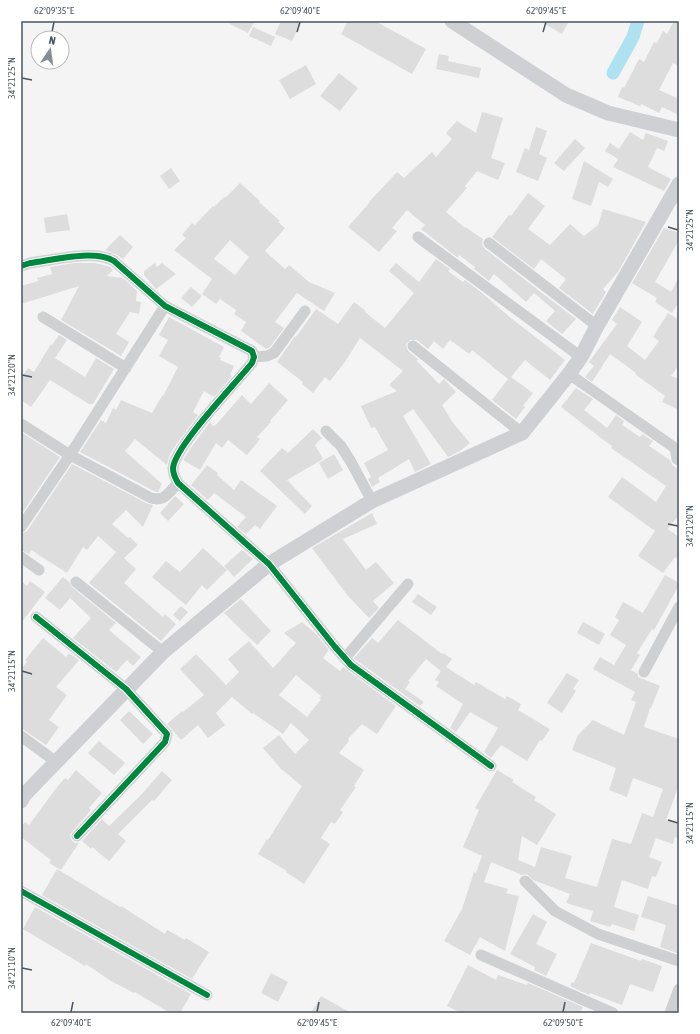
<svg xmlns="http://www.w3.org/2000/svg" width="700" height="1034" font-family="'Asap Condensed',sans-serif">
	<style>
		.lines { fill: none; stroke-linecap: round; stroke-linejoin: round }
		.canal { stroke: #aee2f0; stroke-width: 13 }
		.building { fill: #ddddde; fill-rule: evenodd }
		.street { stroke: #ced0d2; stroke-width: 11 }
		.secondary { stroke: #ced0d4; stroke-width: 15 }
		.cycleway-casing { stroke: #fff; stroke-width: 8 }
		.cycleway { stroke: #00873e; stroke-width: 6 }
		.ticks { fill: none; stroke: #4a5661; stroke-width: 1.5 }
		.neatline { fill: none; stroke: #4a5661; stroke-width: 1.5 }
		.ticks-label { font-size: 10px; text-anchor: middle; fill: #4a5661 }
	</style>
	<rect width="100%" height="100%" fill="#f4f4f4"/>
	<g class="lines">
		<path class="canal" d="M613 73 633 37 638 21"/>
	</g>
	<path class="building" d="M224 21H255L248 33Z
		M281 21H302L292 41 275 34Z
		M348 21H375L426 49 412 74 341 34Z
		M540 21H569L562 34Z
		M674 21H679V66L673 63 659 90 679 99V115L662 107 659 113 641 104 640 106 618 97 622 87 624 88 639 59 644 62 654 42 657 43 663 31 667 34Z
		M253 27 275 37 271 46 249 36Z
		M439 54 449 56 448 61 481 68 479 78 436 69Z
		M306 65 316 84 290 99 279 80Z
		M339 73 358 88 340 111 320 96Z
		M482 112 503 118 491 158 505 163 498 180 477 171 465 186 467 188 446 212 465 228V227L483 239 482 245 485 249 576 319 562 334 546 321 555 311 534 293 526 302 494 274 489 281 474 269 475 267 459 255 458 258 421 229 425 225 407 210 392 228 397 231 379 252 348 227 370 202H369L397 172 404 178 432 152 436 157 452 139 446 133 457 121 476 133Z
		M536 127 547 131 539 154 547 158 538 181 516 172 525 148 529 150Z
		M630 132 643 140 646 133 668 141 664 151 657 148 648 167 671 179 664 191 613 167 618 159 605 151 610 143 619 149Z
		M575 139 585 148 564 171 554 163Z
		M584 161 613 179 608 187 599 182 591 206 572 199Z
		M171 168 180 181 169 189 160 176Z
		M240 183 260 201 259 202 280 221 278 222 285 228 265 251 285 269 289 265 309 282 335 293 324 311 297 293 275 322 284 328 270 347 266 349 241 331 246 322 234 314 236 310 220 299 216 304 202 294 212 279 174 250 186 238 182 235 192 223 195 225 213 206 214 207 224 197 225 198ZM230 240 249 257 235 275 214 259Z
		M528 193 545 206 528 229 550 245 570 224 584 236 598 225 603 209 646 222 618 272 603 289 606 292 593 314 559 288 566 279 541 259 534 269 492 237 509 215 511 216Z
		M67 214 70 230 46 233 44 218Z
		M664 228 679 233V240L655 282 671 292 679 277V302L672 313 655 302 657 298 632 283Z
		M120 235 133 247 123 259 117 255 105 250Z
		M436 259 450 269 448 271 463 282 465 280 481 292 511 318 565 360 550 380 525 360 511 377 533 393 523 406 525 407 516 419 492 400 508 379 472 350 469 354 450 340 443 349 434 341 428 349 417 340H410L406 345 408 351 418 359 417 361 439 384 444 379 456 392 442 405 453 423 470 443 460 451 448 457 413 409 403 416 431 464 415 472 409 459 378 478 380 482 372 487 368 479 371 477 364 463 388 450 375 427 371 428 361 406 397 391 389 385 403 371 360 338 345 362 330 381 325 377 313 393 302 384 303 382 277 362 295 336 296 337 316 309 338 324 354 302 366 311 365 312 385 328 414 293 389 271 396 263 419 282Z
		M74 263H95L110 267 113 270 107 276 123 278 137 291 136 301 141 302 139 314 130 312 116 334 129 342 121 356 61 320 79 286 21 304V286L38 281 37 278 52 274 50 267Z
		M155 263 157 267 162 263 176 274 156 289 144 275V271Z
		M191 287 202 296 192 307 181 298Z
		M620 307 642 322 627 346 645 360 659 341 653 337 668 313 679 320V365L671 376 679 379V410L662 402 665 396 635 374 636 373 610 354 592 382 585 377 594 366 589 362 617 324 612 320Z
		M169 317 224 347 219 357 221 358 220 360 234 366 230 375 232 376 214 397 204 391 193 412 198 415 178 442 170 454 167 465 135 439 125 451 162 484 158 492H156L80 452 101 420 106 423 113 408 116 410 121 400 152 413 162 396H163L178 367 159 356 168 340 159 335Z
		M59 335 67 340 55 358 85 377 96 358 114 369 93 404H89L50 380 31 407 21 400V378L28 368 34 372 51 344 52 345Z
		M269 383 288 400 270 421 271 422 257 437 260 439 247 455 228 440 222 448 216 443 200 470 183 460 190 449 210 422 212 424 211 427 213 425 215 426 242 395 251 404Z
		M576 388 593 399 584 410 607 428 616 415 624 421 622 425 640 437 642 434 653 441 649 446 670 460 672 464V465L679 470V515L668 529 679 537V560L675 557 663 573 638 556 655 531 608 497 622 477 656 502 666 486 611 448 612 446 601 438 561 407Z
		M313 429 322 438 315 445 323 459 287 480 312 506 305 514 260 471 282 448 288 453Z
		M21 432 60 457 21 515Z
		M334 454 343 470 328 479 319 463Z
		M72 464 148 504 153 505 143 527 126 510 112 524 128 538 130 537 138 545 124 558 136 569 124 583 163 617 165 614 176 624 161 641 89 583 116 552 98 536 87 550 83 547 67 573 31 550 29 554 21 550V534L27 531Z
		M207 465 218 473 217 475 234 490 241 480 277 506 260 529 255 525 246 534 237 527 246 517 214 493 208 500 191 485Z
		M175 496 184 504 168 521 160 513Z
		M372 513 377 524 343 539 366 570 376 562 394 583 373 601 379 608 369 618 348 596 312 548Z
		M203 548 227 570 207 590 202 585 186 605 152 577 166 561 180 572Z
		M242 550 253 559 234 577 224 566Z
		M665 575 679 583V585L654 630 652 629 637 653 640 655 631 670 638 674V677L660 686 651 708H650L644 727 679 739V785L666 820 679 824V839L675 837 673 844 656 838 649 857 662 862 656 877 652 876 648 889 622 880 614 907 639 915 634 931 612 924 610 927 590 921 593 911 566 903 570 894 533 880 527 874 522 875 491 862 484 882 508 889 506 893 519 896 505 951 480 937 470 955 444 941 462 909 474 872 476 873 482 856 463 847 479 810 475 808 497 770 514 780 512 782 536 797 534 800 556 814 537 845 522 836 518 860 535 867 541 847 572 856 565 878 597 887 612 839 631 844 642 813 653 817 663 789 633 778 627 797 609 790 616 768 572 750 578 735 593 720 624 735 636 702 631 700 635 692 593 669 600 657 614 665 626 645 610 635 619 620 615 617 623 602 643 613Z
		M63 577 69 582 72 587 116 623 109 630 141 657 133 666 127 660 116 672 73 638 91 618 70 598 60 610 45 598Z
		M21 581 27 586 30 581 45 592 21 623Z
		M418 594 437 607 431 615 412 602Z
		M241 599 271 631 257 645 224 613Z
		M181 606 188 612 180 621 173 615Z
		M398 620 442 654 443 653 452 659 446 667 474 685 476 682 505 699 507 696 521 704 518 710 550 729 542 741 540 740 527 761 501 745 491 758 484 752 498 728 470 712 456 732 450 728 463 704 436 686 439 682 435 680 441 671 426 659 408 681 410 682 405 689 424 702 420 706 356 660 354 658 372 638 378 643Z
		M302 622 316 634 329 650 323 658 340 671 343 667 396 706 377 734 362 724 348 739 349 741 339 753 364 770 354 786 356 787 340 810 343 812 335 824 331 822 321 838 330 844 304 884 286 872 287 871 258 854 267 839 268 840 302 786 281 769 263 748 279 735 295 754 309 740 291 723 283 734 253 713 252 714 232 697 216 713 225 725 208 738 198 725 181 740 167 724 182 711 183 712 204 695 180 669 196 654 226 685 239 672 228 659 249 641 273 668 296 643 284 633ZM296 675 321 696 319 698 321 699 307 717 279 695Z
		M583 622 605 634 599 645 577 633Z
		M43 638 66 657 69 653 79 660 56 687 67 695 49 720 59 727 46 745 21 728V669L27 662 25 660Z
		M567 673 579 680 573 689 576 691 562 713 547 703Z
		M129 711 153 734 143 744 120 720Z
		M99 741 125 763 114 775 88 753Z
		M76 770 102 793 89 808 91 810 72 832 70 835 72 841 75 843H79L61 870 49 863 51 860 21 837V827L25 822 29 825 57 787 65 778 68 780Z
		M162 771 172 780 154 801 152 800 118 834 126 841 109 861 92 847 91 849 82 841 102 819 109 826 141 795Z
		M57 869 120 907 121 906 165 934 167 930 185 940 186 938 209 952 192 979 42 895Z
		M648 896 679 906V954L660 947 666 925 641 917Z
		M35 907 191 994 180 1013H170L135 992 134 993 111 981 86 964 85 966 23 929Z
		M533 914 547 922 536 944 557 954 546 976 534 970 535 967 510 954Z
		M591 943 641 961 642 959 662 966 653 992 630 984 622 1005 590 993 589 995 570 986 572 982 574 983Z
		M468 965 496 980 498 975 527 985 528 983 583 1007 580 1013H461L447 1006Z
		M271 973 288 982 278 1002 261 993Z
		M321 996 351 1013H311Z"/>
	<g class="lines">
		<path class="street" d="M418 237 581 357
			M489 243 597 326
			M21 266 30 263C53 260 94 249 114 261L165 306 252 351 254 357 252 363C236 383 175 446 173 468 173 474 175 478 178 483L269 564 335 647 351 665 491 766
			M43 317 126 368
			M413 346 522 433
			M254 357 267 356 274 353 305 311
			M569 374 675 448 677 459 679 460
			M21 424 70 455 151 498C165 502 169 492 178 483
			M326 431 341 446 351 462 372 501
			M21 527 70 455 165 306
			M21 557 39 570
			M76 582 163 652
			M36 617 126 689 167 734 165 742 77 836
			M345 658 408 584
			M644 672 679 607
			M21 736 56 762
			M525 881 555 911 598 934 679 961
			M21 891 207 995
			M481 955 613 1013
			M670 1013 679 989"/>
		<path class="secondary" d="M452 21 566 95 608 113 679 130
			M21 801 24 795 163 652 269 564 372 501 522 433 569 374 581 357 597 326 679 184"/>
		<g class="cycleway-casing">
			<path id="cycleway" d="M21 266 30 263C53 260 94 249 114 261L165 306 252 351 254 357 252 363C236 383 175 446 173 468 173 474 175 478 178 483L269 564 335 647 351 665 491 766
				M36 617 126 689 167 734 165 742 77 836
				M21 891 207 995"/>
		</g>
		<use href="#cycleway" class="cycleway"/>
	</g>
	<path class="ticks" d="M52 32 54 22M297 32 300 22M543 32 546 22M22 78 32 80M668 227 678 230M22 375 32 377M668 524 678 526M22 671 32 674M668 820 678 823M22 968 32 970M71 1012 73 1002M317 1012 319 1002M563 1012 565 1002"/>
	<rect width="700" height="1034" fill="none" stroke="#ffffff" stroke-width="44"/>
	<g transform="translate(50 50) rotate(13)"><circle r="19" fill="#ffffff" stroke="#b7bbc0"/>
	<path d="M0-3L7 15L0 10L-7 15Z" fill="#868d94"/>
	<text y="-6" font-size="11" font-weight="bold" text-anchor="middle" fill="#4a5661">N</text>
	</g>
	<rect x="22" y="22" width="656" height="990" class="neatline"/>
	<g class="ticks-label">
		<text x="54" y="14">62°09'35"E</text>
		<text x="300" y="14">62°09'40"E</text>
		<text x="546" y="14">62°09'45"E</text>
		<text transform="translate(11 78) rotate(-90)" y="4">34°21'25"N</text>
		<text transform="translate(689 230) rotate(-90)" y="4">34°21'25"N</text>
		<text transform="translate(11 375) rotate(-90)" y="4">34°21'20"N</text>
		<text transform="translate(689 526) rotate(-90)" y="4">34°21'20"N</text>
		<text transform="translate(11 671) rotate(-90)" y="4">34°21'15"N</text>
		<text transform="translate(689 823) rotate(-90)" y="4">34°21'15"N</text>
		<text transform="translate(11 968) rotate(-90)" y="4">34°21'10"N</text>
		<text x="71" y="1026">62°09'40"E</text>
		<text x="317" y="1026">62°09'45"E</text>
		<text x="563" y="1026">62°09'50"E</text>
	</g>
</svg>
